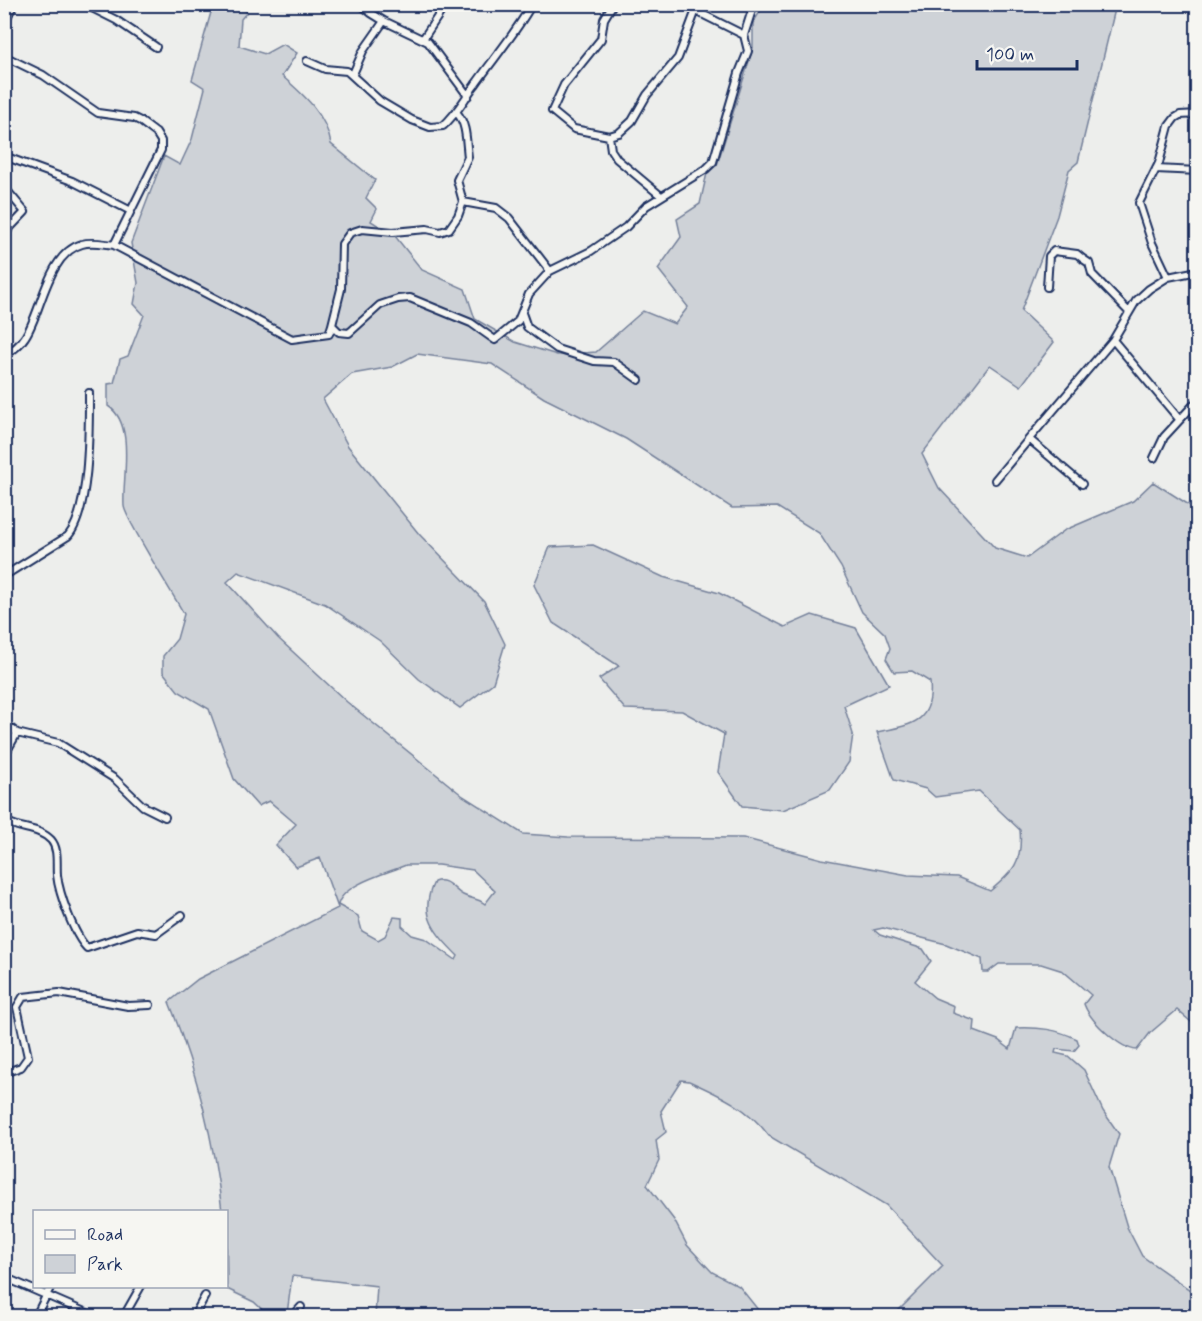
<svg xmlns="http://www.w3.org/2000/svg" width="1202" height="1321" font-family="Mynerve,sans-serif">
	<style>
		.green { fill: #ced2d7; stroke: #74809a; stroke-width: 1.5; fill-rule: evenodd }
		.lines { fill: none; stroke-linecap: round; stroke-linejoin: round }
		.street-casing { stroke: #1b2f5e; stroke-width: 10 }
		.street { stroke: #f6f6f2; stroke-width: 6 }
	</style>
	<rect width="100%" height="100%" fill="#edeeec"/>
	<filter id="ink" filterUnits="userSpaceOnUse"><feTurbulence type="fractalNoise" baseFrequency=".0167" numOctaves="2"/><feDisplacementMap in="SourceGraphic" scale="12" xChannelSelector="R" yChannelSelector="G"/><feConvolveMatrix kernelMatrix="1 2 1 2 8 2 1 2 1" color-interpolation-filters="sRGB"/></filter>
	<g filter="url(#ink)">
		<path class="green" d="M213 5H238L247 12 241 19 239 46 265 54 283 44 297 53 282 76C304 95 326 114 331 144L375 180 366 198 377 209 371 221 395 236 422 270 465 289 475 319 515 342 557 355 596 352 643 311 675 324 688 307 658 269 681 237 677 219 700 204 707 173 717 165 753 48V23L764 5H1116L1078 162 1069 170 1057 216 1021 311 1054 342 1021 386 990 365 922 454 939 488 995 548 1027 558 1065 530 1133 501 1153 482 1197 510V1027L1177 1010 1150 1033 1137 1050C1120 1049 1090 1021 1084 1004L1091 995 1063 971 1041 964H999L988 972H983L982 959 946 944 883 928 874 930 880 935 923 949 931 961 915 981 935 998 954 1006 953 1013 975 1021 974 1031 998 1040 1010 1049 1016 1028C1038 1027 1057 1029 1077 1039L1079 1045 1074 1051 1056 1049 1055 1053 1068 1056 1084 1070 1103 1111 1119 1134 1109 1167 1127 1227 1142 1256 1197 1295V1316H893L943 1266 886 1205 769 1136C749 1108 720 1095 689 1081L681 1080 661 1111 666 1132 656 1140 659 1160 647 1185 674 1220 687 1245 712 1272 739 1286 763 1316H375L377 1286 292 1276 287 1314 269 1316 254 1302 227 1289 226 1212 222 1211C214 1140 196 1069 169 1002L198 979 338 908 320 858 296 867 276 845 296 824 269 801 258 806 234 779 209 709 178 691 163 672V656L177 639 184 614C175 597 124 517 124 506 122 478 136 424 108 406V384L114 383 120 359 128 356 144 315 134 304 138 283 131 243 164 156 180 165 192 139 205 88 192 80ZM417 354 492 364 544 398 626 439 732 508 777 507 819 533 841 567 862 612 885 634 890 648 886 659 894 672 912 671 930 682C934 723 911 725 877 732L894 780 926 789 935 797 979 791 1020 830C1023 862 1013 872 990 891L957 877 908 875 822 859 743 838 568 837 523 834 463 796 347 702 278 638 227 582 238 572 325 604 380 641 419 679 460 708 493 683 505 644 484 601 419 534 348 446 323 399 352 374 392 367ZM406 865H438L473 870 495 891 485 904C478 898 470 899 463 895 452 889 448 877 434 882 418 915 435 933 458 956L456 960 426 939 412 935 402 926V918L394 917 385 936 378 940 362 931 358 916 338 905C342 884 388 873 406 865Z
			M593 545 663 577 719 593 785 627 812 615 856 628 889 685 844 706 853 734 849 762 830 790 783 810 742 806 718 772 724 734 682 711 625 709 599 679 619 666 553 623 534 585 550 547Z"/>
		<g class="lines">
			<g class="street-casing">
				<path id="street" d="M84 4 116 20 156 47
					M360 4 371 13
					M613 4 604 19 601 39 564 85 552 111 574 129 609 136 619 133 632 121 647 95 678 58 696 10
					M384 21 428 42 468 96
					M4 23 14 4
					M744 35 754 4
					M423 39 446 4
					M4 56 43 75 98 113 134 118 140 121 156 133 161 141V150L114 245
					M307 61 325 69 347 71 380 101 412 120 430 127 443 126C457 114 464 99 475 85 494 58 515 34 532 4
					M353 74 363 51 384 21 371 13 370 4
					M457 113C467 124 466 142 468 157L457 180 463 202 458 216 449 229 440 232 427 229 393 232 362 229 350 233 342 244 341 289 332 325 339 332 349 333 380 305 398 299 410 298 471 323 495 340 518 321 529 294 550 271 591 251 626 227 646 206 706 169 713 162 739 73 748 51 744 35 700 13 691 4
					M609 136 611 150 617 159 661 196
					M4 156 72 181 131 211
					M1156 169 1198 171
					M4 187 25 212 4 234
					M463 202 496 208 509 218 550 271
					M1168 277 1152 243 1139 203 1159 163 1169 126 1175 118 1180 115 1198 114
					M1047 287 1049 256 1054 251 1077 254 1083 259 1089 263 1092 274 1129 312
					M522 313 527 327 557 349 594 361 614 362 639 380
					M1113 340 1179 419
					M4 356C12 351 20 345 25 337 42 312 47 254 82 244 92 241 104 244 114 245L292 339 329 334 332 325
					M1154 458 1164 437 1198 400
					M995 480 1029 439
					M1082 484 1029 439 1113 340 1136 301 1149 289 1168 277 1198 271
					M4 576 68 536C90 511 89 427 89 393
					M4 723 17 733 58 743 115 779 143 806 165 817
					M4 756 17 733
					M4 820C18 830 39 827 51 840 59 849 56 864 57 875 59 894 74 935 87 948L137 931 156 934 182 915
					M4 1073 21 1067 28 1057 17 1007 23 997 59 993 128 1006 150 1005
					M4 1277 94 1316
					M36 1316 51 1286
					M124 1316 141 1286
					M194 1316 205 1296
					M293 1316 301 1307"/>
			</g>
			<use href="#street" class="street"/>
		</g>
	</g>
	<rect width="1202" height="1321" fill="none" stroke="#f6f6f2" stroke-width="24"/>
	<rect x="12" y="12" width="1178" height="1297" fill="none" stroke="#1b2f5e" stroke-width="2" filter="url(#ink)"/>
	<rect x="33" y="1210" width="195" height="78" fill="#f6f6f2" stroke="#9ea6b7" stroke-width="1.5"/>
	<rect x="45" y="1230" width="30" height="9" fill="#f6f6f2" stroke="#9ea6b7" stroke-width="1.5"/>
	<text x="87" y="1240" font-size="18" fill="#1b2f5e">Road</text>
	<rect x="45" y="1255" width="30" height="18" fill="#ced2d7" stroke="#9ea6b7" stroke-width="1.5"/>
	<text x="87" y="1270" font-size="18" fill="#1b2f5e">Park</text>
	<path d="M977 60v9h100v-9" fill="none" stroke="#1b2f5e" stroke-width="3"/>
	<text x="986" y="60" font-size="18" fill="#1b2f5e" stroke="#f6f6f2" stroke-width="4.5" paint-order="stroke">100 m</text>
</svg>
